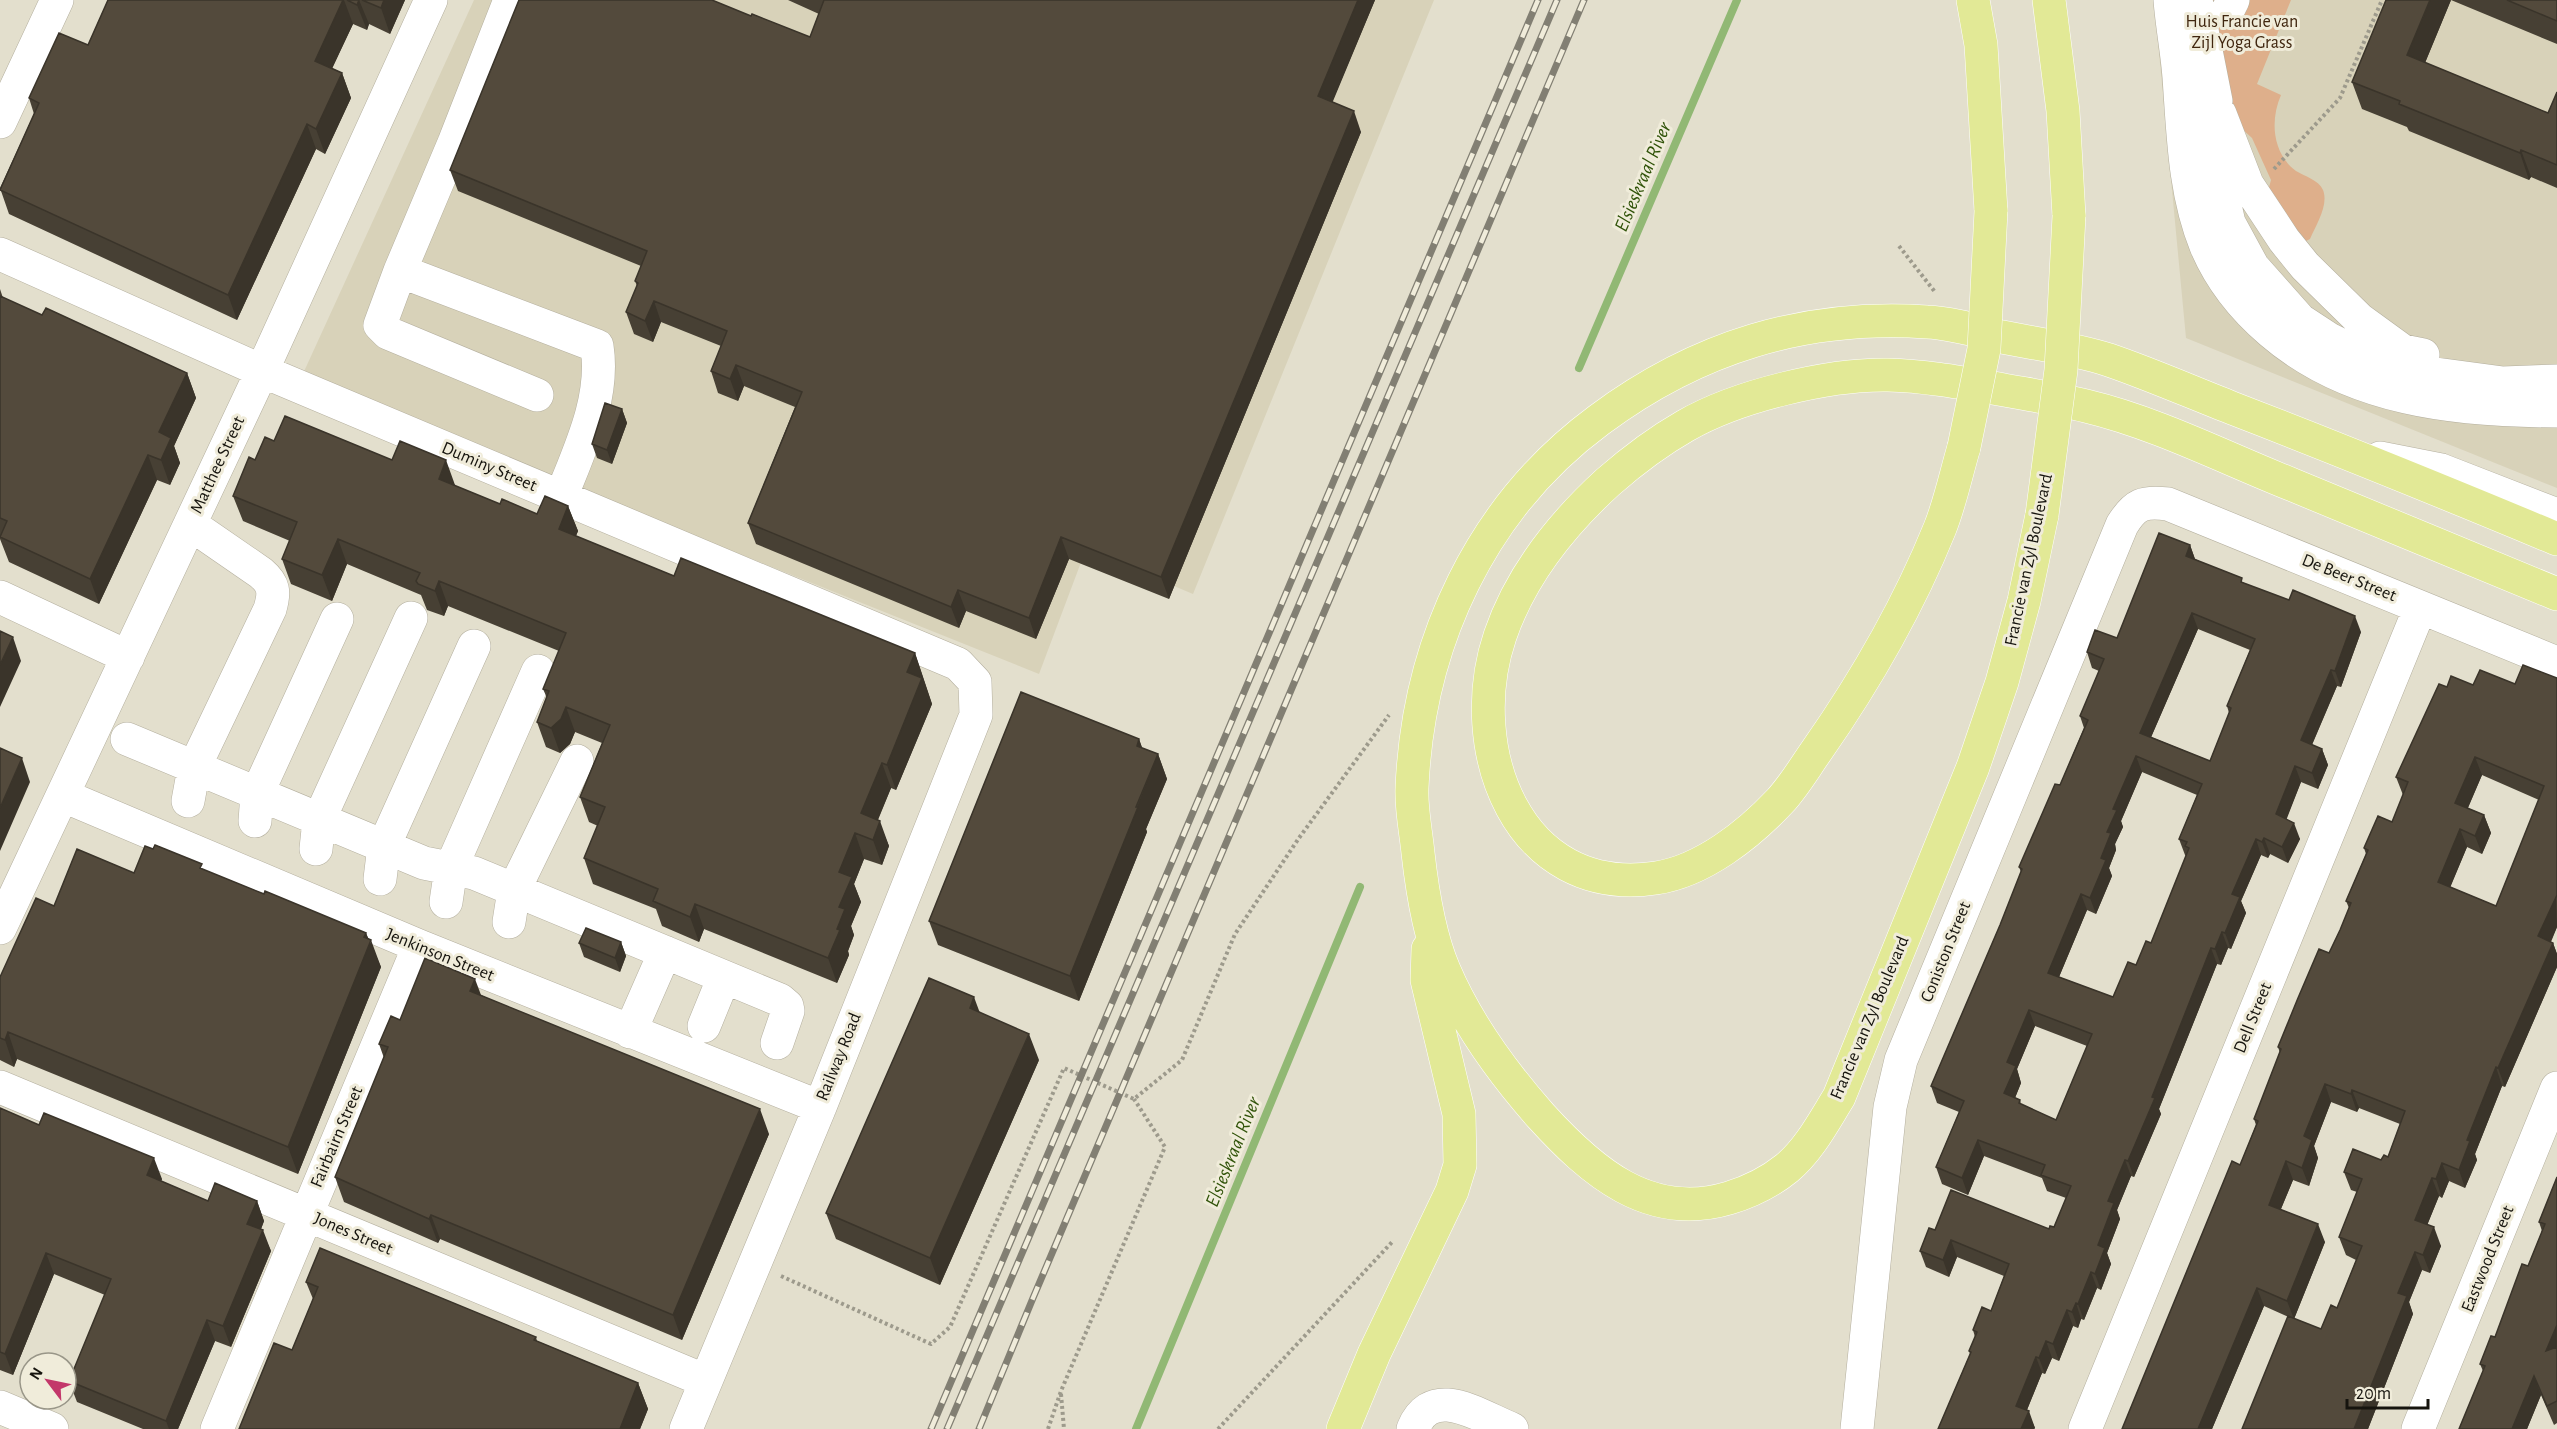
<svg xmlns="http://www.w3.org/2000/svg" width="2557" height="1429" font-family="'Alegreya Sans',sans-serif">
	<style>
		.built { fill: #d8d2b9 }
		.green { fill: #deaf8b }
		.lines { fill: none; stroke-linecap: round; stroke-linejoin: round }
		.stream { stroke: #91b874; stroke-width: 8 }
		.minor-casing { stroke: #b4af9e; stroke-width: 34 }
		.major-casing { stroke: #fff; stroke-width: 34 }
		.path { stroke: #9d9a8c; stroke-width: 4; stroke-dasharray: 3 3; stroke-linecap: butt }
		.minor { stroke: #fff; stroke-width: 33 }
		.major { stroke: #e2e996; stroke-width: 33 }
		.rail-casing { stroke: #827f73; stroke-width: 7 }
		.rail { stroke: #f0ecda; stroke-width: 4.5; stroke-dasharray: 14; stroke-linecap: butt }
		.major-bridge-casing { stroke: #fff; stroke-width: 34; stroke-linecap: butt }
		.major-bridge { stroke: #e2e996; stroke-width: 33 }
		.wall { fill: #474034; fill-rule: evenodd }
		.shaded-wall { fill: #3a342a }
		.building { fill: #534a3c; stroke: #3a342a; stroke-width: 1.5; fill-rule: evenodd }
		.labels { text-anchor: middle; dominant-baseline: central; stroke-width: 6; stroke-linejoin: round; paint-order: stroke }
		.park-label { font-size: 18px; fill: #40260f; stroke: #f0ecda }
		.street-label { font-size: 18px; fill: #16140e; stroke: #f0ecda }
		.water-label { font-size: 20px; font-style: italic; fill: #305309; stroke: #f0ecda }
	</style>
	<rect width="100%" height="100%" fill="#e3dfcd"/>
	<path class="built" d="M474 0H1434L1193 594 1086 549 1039 674 301 378Z
		M2154 0H2557V488L2186 338Z"/>
	<path class="green" d="M2203 0H2291L2257 84 2281 95C2270 120 2272 153 2296 171 2304 176 2319 180 2323 190 2329 205 2316 225 2310 239L2300 244 2266 199 2271 180 2252 138 2230 118Z"/>
	<g class="lines">
		<path class="stream" d="M1579 368 1737 0
			M1136 1429 1360 887"/>
		<g class="minor-casing">
			<path id="minor" d="M510 0 454 143 400 271 597 346C605 398 580 449 561 497
				M2170 0C2172 26 2177 51 2179 77 2183 133 2184 192 2206 246 2220 279 2244 309 2271 332 2350 400 2456 411 2557 411
				M2196 0 2216 101
				M2227 12 2233 0
				M2196 76 2229 223 2253 267 2300 320 2329 339 2355 352 2421 372 2503 383 2557 381
				M2220 114 2247 184 2284 240 2305 266 2359 319 2403 351 2423 355
				M0 122 57 0
				M0 254 262 371 958 664 975 682 976 715 820 1107 686 1429
				M400 271 380 325 388 333 537 395
				M2380 458 2441 470 2557 515
				M0 597 128 657
				M127 739 424 863 474 873 780 1000 787 1006 788 1011 777 1043
				M64 796 419 946 820 1107
				M188 801 194 768 270 609C275 592 274 584 261 573L190 524
				M255 821 257 794 337 619
				M316 849 319 820 411 618
				M380 879 384 846 474 646
				M446 902 451 868 538 671
				M509 922 514 890 577 761
				M0 928 262 371 431 0
				M704 1026 724 977
				M630 1032 665 952
				M0 1087 706 1381
				M0 1407 52 1429
				M217 1429 419 946
				M1413 1429C1432 1382 1479 1416 1512 1429
				M1857 1429 1890 1107 1901 1060 2122 525C2135 504 2143 501 2168 504L2557 663
				M2085 1429 2420 608
				M2418 1429 2557 1088"/>
		</g>
		<g class="major-casing">
			<path id="major" d="M1973 0 1981 45 1991 211
				M2049 0 2063 111 2069 216
				M1964 447C1956 474 1950 503 1940 528 1908 607 1866 680 1817 750 1805 767 1794 786 1780 801 1749 834 1703 871 1656 878 1517 899 1462 748 1500 636 1520 577 1562 524 1608 482 1632 461 1657 442 1685 426 1737 396 1828 374 1888 375 1924 376 1958 382 1993 388 2024 394 2055 398 2086 406 2157 423 2225 458 2293 485 2381 521 2469 558 2557 594
				M2042 515 2024 601 2002 682 1973 767 1839 1097C1824 1121 1809 1150 1787 1168 1771 1181 1749 1192 1729 1198 1649 1222 1591 1171 1541 1116 1503 1073 1467 1024 1444 970 1430 937 1422 889 1418 853 1416 832 1411 809 1412 788 1418 643 1481 507 1599 420 1697 347 1804 314 1927 322 1952 323 1978 331 2002 337 2037 344 2075 349 2109 360 2150 374 2191 392 2232 408 2341 450 2449 494 2557 539
				M1343 1429 1374 1354 1452 1191 1460 1165 1459 1114 1427 980 1428 949"/>
		</g>
		<path class="path" d="M2274 169 2340 98 2382 0
			M1899 246 1935 292
			M781 1276 931 1344 950 1327 1064 1068 1134 1099 1182 1060 1235 934 1299 838 1389 715
			M1061 1394 1064 1429
			M1048 1429 1061 1391 1165 1147 1134 1099
			M1218 1429 1393 1241"/>
		<use href="#minor" class="minor"/>
		<use href="#major" class="major"/>
		<g class="rail-casing">
			<path id="rail" d="M931 1429 1538 0
				M947 1429 1557 0
				M979 1429 1033 1298 1584 0"/>
		</g>
		<use href="#rail" class="rail"/>
		<g class="major-bridge-casing">
			<path id="major-bridge" d="M1964 447 1984 349 1991 211
				M2042 515 2061 370 2069 216"/>
		</g>
		<use href="#major-bridge" class="major-bridge"/>
	</g>
	<path class="wall" d="M108 0H405L390 34 369 24 367 30 353 24 332 68 342 73 351 98 325 154 316 149 237 320 9 214 0 188 34 114 29 98 88 45Z
		M788 0H1375L1332 102 1361 132 1169 599 1069 559 1036 639 966 611 959 628 756 544 748 523 795 407 744 386 738 401 718 393 711 371 721 346 661 322 653 342 634 334 626 312 637 286 635 281 641 266 458 191 450 170 751 16 810 37 819 14Z
		M2451 0 2425 63 2548 113 2557 92V188L2531 177 2529 180 2409 131 2407 127 2362 109 2352 82Z
		M2451 0H2557V44Z
		M0 289 3 298 42 315 187 373 196 398 174 446 180 463 170 485 157 480 99 604 9 562 0 539Z
		M622 409 627 423 612 464 597 458 592 444Z
		M274 441 392 460 455 485V486L500 504 537 514 568 506 578 531 576 536 674 576 915 653 932 704 896 790 891 788 878 820 889 846 882 865 864 859 854 884 861 902 851 926 854 935 848 951 849 955 837 983 704 929 699 942 662 926 656 909 593 884 584 858 598 826 589 822 580 797 602 743 575 732 570 744 560 753 546 747 537 722 547 698 543 689 559 651 448 606 444 616 427 610 421 595 347 564 332 601 291 584 282 559 290 541 243 521 233 496 255 460Z
		M2190 545 2195 559 2244 583 2361 632 2341 687 2337 686 2312 745 2322 749 2328 765 2318 789 2301 782 2286 819 2300 839 2288 863 2270 854 2268 858 2261 855 2241 901 2246 913 2231 949 2228 948 2221 965 2217 964 2159 1109 2161 1114 2134 1177 2131 1176 2117 1210 2120 1219 2107 1253 2111 1264 2101 1290 2097 1288 2084 1320 2081 1319 2078 1328 2073 1326 2059 1361 2052 1358 2045 1374 2042 1373 2027 1410 2035 1428 2034 1429H1938L1970 1354 1969 1351 1975 1337 1973 1330 1991 1311 2004 1276 1957 1257 1949 1277 1926 1267 1920 1251 1935 1230 2049 1229 2054 1227 2066 1198 2047 1191 2042 1178 1984 1156 1968 1195 1942 1184 1936 1167 1959 1112 1937 1103 1931 1086 2000 925 2021 872 2019 867 2060 785 2084 728 2080 716 2099 671 2092 668 2087 652 2117 638ZM2198 629 2250 650 2227 706 2229 713 2210 761 2151 737ZM2142 772 2197 795 2179 839 2185 855 2186 856 2151 943 2113 997 2059 977 2087 910 2096 914 2112 876 2109 868 2116 850 2115 844 2123 827 2121 821ZM2035 1026 2087 1046 2056 1120 2021 1104 2020 1100 2015 1098 2021 1083 2017 1069Z
		M2557 678V927L2551 942 2553 943 2557 954V967L2505 1087 2502 1086 2475 1154 2477 1160 2465 1188 2449 1181 2442 1198 2439 1196 2427 1225 2441 1246 2430 1273 2422 1270 2409 1302 2413 1314 2368 1429 2291 1318 2264 1306 2212 1429H2122L2240 1165 2256 1125 2254 1119 2280 1053 2278 1047 2329 953 2340 930 2349 908 2346 901 2366 854 2364 848 2392 822 2403 795 2396 777 2447 687 2473 685 2515 684ZM2482 775 2539 800 2496 906 2450 887 2467 847 2482 854 2491 833 2484 815 2468 808ZM2331 1102 2357 1112 2359 1108 2400 1124 2388 1157 2381 1160 2344 1172 2351 1190 2357 1192 2339 1237 2346 1255 2356 1260 2337 1308 2321 1329 2294 1319 2325 1242 2281 1209 2293 1180 2309 1186 2318 1158 2314 1146Z
		M1139 739 1142 748 1158 754 1167 779 1146 829 1147 832 1079 1001 938 945 929 921Z
		M204 870 264 894 366 933 381 967 298 1174 17 1059 14 1067 0 1060V977L54 906 134 873Z
		M621 942 626 956 620 972 584 957 579 943Z
		M481 995 769 1134 682 1340 440 1239 438 1243 344 1202 335 1177 384 1058 379 1044 400 1020Z
		M1039 1060 940 1285 836 1239 826 1213Z
		M0 1108 162 1179 161 1181 208 1201H257L264 1221 261 1229 271 1251 231 1347 215 1341 178 1429H143L77 1402 69 1381 105 1295 54 1274 13 1375 0 1370Z
		M2557 1177V1423L2554 1425 2541 1395 2527 1429H2459L2483 1371 2480 1364 2495 1337 2528 1266 2542 1231 2539 1222Z
		M306 1282 536 1337 537 1341 638 1383 648 1409 640 1429H239L292 1350 313 1299Z"/>
	<path class="shaded-wall" d="M343 0H344L353 24 324 86 315 61Z
		M359 0 369 24 367 30 357 5Z
		M384 0H405L390 34 381 8Z
		M1358 0H1375L1326 118 1318 96Z
		M2430 0H2451L2417 82 2407 55Z
		M342 73 351 98 325 154 316 129Z
		M1354 111 1361 132 1169 599 1161 577Z
		M307 124 316 149 237 320 228 295Z
		M2521 150 2531 177 2529 180 2520 153Z
		M654 301 661 322 653 342 645 321Z
		M736 365 744 386 738 401 730 379Z
		M187 373 196 398 174 446 180 463 170 485 161 460 159 432Z
		M622 409 627 423 612 464 607 450Z
		M148 455 157 480 99 604 90 579Z
		M446 460 455 485 448 504 439 479Z
		M568 506 578 531 568 554 559 529Z
		M1061 537 1069 559 1036 639 1029 618Z
		M338 539 347 564 332 601 322 575Z
		M2190 545 2196 562 2186 556Z
		M439 581 448 606 444 616 435 591Z
		M958 590 966 611 959 628 951 607Z
		M2192 613 2198 629 2146 749 2140 733Z
		M2355 616 2361 632 2341 687 2335 671Z
		M13 637 21 661 0 707V665Z
		M915 653 932 704 896 790 887 765 907 672Z
		M2331 670 2337 686 2307 756 2301 740Z
		M566 707 575 732 570 744 560 753 551 728Z
		M1139 739 1148 764 1137 746Z
		M2322 749 2328 765 2318 789 2312 773Z
		M1158 754 1167 779 1146 829 1147 832 1079 1001 1070 976Z
		M2136 756 2142 772 2121 821 2123 827 2115 844 2116 850 2109 868 2112 876 2096 914 2090 898 2101 858 2113 809Z
		M2475 757 2482 775 2462 821 2455 803Z
		M22 758 30 782 0 851V808Z
		M882 763 891 788 870 838 861 813Z
		M2295 766 2301 782 2282 831 2276 814Z
		M2484 815 2491 833 2482 854 2475 836Z
		M880 821 889 846 882 865 873 840Z
		M2294 823 2300 839 2288 863 2282 847Z
		M2460 829 2467 847 2445 900 2438 882Z
		M855 833 864 859 854 884 861 902 851 926 854 935 848 951 849 955 837 983 828 958 837 929 839 907V872Z
		M2264 838 2270 854 2268 858 2262 842Z
		M2256 839 2261 855 2241 901 2246 913 2231 949 2225 933 2232 894Z
		M2081 894 2087 910 2054 989 2048 973Z
		M2556 895 2557 927 2545 954 2538 936Z
		M695 904 704 929 699 942 690 917Z
		M2222 932 2228 948 2221 965 2215 949Z
		M366 933 370 944 371 940 381 967 298 1174 288 1147Z
		M621 942 626 956 620 972 615 958Z
		M2553 943 2557 954V967L2505 1087 2498 1068Z
		M2211 948 2217 964 2159 1109 2161 1114 2134 1177 2128 1161 2152 1097Z
		M475 979 484 1003 470 991Z
		M974 997 984 1024 970 1008Z
		M2029 1010 2035 1026 2017 1069 2021 1083 2010 1110 2004 1093 2007 1062Z
		M8 1032 17 1059 14 1067 5 1040Z
		M1029 1034 1039 1060 940 1285 930 1258Z
		M2496 1067 2502 1086 2475 1154 2477 1160 2465 1188 2459 1170 2467 1140Z
		M2325 1084 2331 1102 2314 1146 2318 1158 2309 1186 2302 1168 2304 1136Z
		M2352 1090 2359 1108 2357 1112 2351 1094Z
		M760 1109 769 1134 682 1340 673 1315Z
		M1978 1140 1984 1156 1968 1195 1962 1178Z
		M154 1158 162 1179 155 1196 147 1175Z
		M2125 1160 2131 1176 2117 1210 2120 1219 2107 1253 2111 1264 2101 1290 2095 1274 2098 1245 2108 1201Z
		M2286 1161 2293 1180 2275 1223 2269 1205Z
		M2442 1163 2449 1181 2442 1198 2436 1179Z
		M2432 1178 2439 1196 2422 1238 2415 1220Z
		M257 1201 264 1221 255 1245 247 1224Z
		M431 1215 440 1239 438 1243 429 1219Z
		M2318 1224 2325 1242 2294 1319 2287 1301Z
		M2434 1227 2441 1246 2430 1273 2423 1255Z
		M263 1230 271 1251 231 1347 223 1326Z
		M1951 1240 1957 1257 1949 1277 1943 1260Z
		M2415 1252 2422 1270 2409 1302 2413 1314 2368 1429H2354L2398 1293Z
		M46 1253 54 1274 13 1375 5 1354Z
		M2091 1272 2097 1288 2084 1320 2078 1304Z
		M2257 1288 2264 1306 2212 1429H2198Z
		M2076 1303 2081 1319 2078 1328 2072 1312Z
		M2067 1310 2073 1326 2059 1361 2053 1344Z
		M207 1320 215 1341 178 1429H169L166 1421Z
		M2557 1325V1361L2546 1351Z
		M2046 1341 2052 1358 2045 1374 2039 1358Z
		M2036 1357 2042 1373 2022 1422 2016 1406Z
		M2534 1376 2541 1395 2527 1429H2512Z
		M638 1383 648 1409 640 1429H620Z
		M2029 1411 2035 1428 2034 1429H2021Z"/>
	<path class="building" d="M108 0H343L315 61 342 73 316 129 307 124 228 295 0 190 39 103 29 98 59 33 88 45Z
		M347 0H359L357 5Z
		M362 0H384L381 8Z
		M519 0H712L751 16 752 14 810 37 824 0H1358L1318 96 1354 111 1161 577 1061 537 1029 618 958 590 951 607 748 523 802 392 736 365 730 379 711 371 727 331 654 301 645 321 626 312 638 283 635 281 647 251 450 170Z
		M2386 0H2430L2407 55 2548 113 2557 92V165L2521 150 2520 153 2399 104 2400 101 2352 82Z
		M2507 0H2557V21Z
		M0 296 42 315 46 308 187 373 159 432 171 438 161 460 148 455 90 579 0 537 7 521 0 518Z
		M605 403 622 409 607 450 592 444Z
		M285 416 392 460 400 441 446 460 439 479 500 504 502 499 537 514 545 496 568 506 559 529 674 576 681 558 915 653 907 672 922 678 887 765 882 763 861 813 880 821 873 840 855 833 839 872 852 877 839 907 845 909 837 929 840 930 828 958 695 904 690 917 653 901 658 889 584 858 605 807 580 797 610 725 566 707 561 719 551 728 537 722 549 691 543 689 566 633 439 581 435 591 418 584 416 581 420 573 338 539 322 575 282 559 297 522 233 496 249 457 255 460 265 437 274 441Z
		M2159 533 2190 545 2186 556 2242 578 2241 582 2289 600 2293 590 2355 616 2335 671 2331 670 2301 740 2322 749 2312 773 2295 766 2276 814 2294 823 2282 847 2264 838 2262 842 2256 839 2232 894 2240 897 2225 933 2222 932 2215 949 2211 948 2152 1097 2155 1098 2128 1161 2125 1160 2108 1201 2114 1203 2098 1245 2105 1248 2095 1274 2091 1272 2078 1304 2076 1303 2072 1312 2067 1310 2053 1344 2046 1341 2039 1358 2036 1357 2016 1406 2029 1411 2021 1429H1938L1971 1352 1969 1351 1977 1332 1973 1330 1982 1307 1991 1311 2009 1264 1951 1240 1943 1260 1920 1251 1929 1228 1935 1230 1951 1190 2049 1229 2050 1226 2054 1227 2071 1186 2041 1175 2045 1165 1978 1140 1962 1178 1936 1167 1964 1101 1931 1086 2000 925 2022 869 2019 867 2055 784 2060 785 2088 720 2080 716 2104 659 2087 652 2095 630 2117 638ZM2192 613 2255 639 2227 706 2231 708 2210 761 2140 733ZM2136 756 2202 784 2179 839 2187 842 2185 846 2189 848 2151 943 2146 941 2136 965 2128 962 2113 997 2048 973 2081 894 2090 898 2106 860 2101 858 2111 833 2107 832 2117 810 2113 809ZM2029 1010 2092 1034 2056 1120 2019 1103 2020 1100 2004 1093 2016 1066 2007 1062Z
		M0 631 13 637 0 665Z
		M2523 665 2557 678V895L2538 936 2553 943 2498 1068 2496 1067 2467 1140 2470 1141 2459 1170 2442 1163 2436 1179 2432 1178 2415 1220 2434 1227 2423 1255 2415 1252 2398 1293 2407 1296 2354 1429H2242L2288 1316 2321 1329 2331 1305 2337 1308 2362 1246 2339 1237 2362 1179 2344 1172 2353 1149 2381 1160 2384 1155 2388 1157 2405 1111 2352 1090 2351 1094 2325 1084 2304 1136 2312 1140 2302 1168 2286 1161 2269 1205 2318 1224 2287 1301 2257 1288 2198 1429H2122L2232 1161 2240 1165 2258 1121 2254 1119 2281 1049 2278 1047 2298 998 2319 949 2329 953 2340 930 2351 903 2346 901 2368 850 2364 848 2378 816 2392 822 2408 782 2396 777 2439 684 2447 687 2451 676 2473 685 2480 670 2515 684ZM2475 757 2544 786 2496 906 2438 882 2460 829 2475 836 2484 815 2455 803Z
		M1021 692 1139 739 1137 746 1158 754 1136 807H1138L1070 976 929 921Z
		M0 748 22 758 0 808Z
		M155 845 202 864 200 868 264 894 265 891 366 933 364 937 371 940 288 1147 8 1032 5 1040 0 1038V977L36 898 54 906 77 849 134 873 145 846 153 849Z
		M586 928 621 942 615 958 579 943Z
		M425 958 475 979 470 991 760 1109 673 1315 431 1215 429 1219 335 1177 388 1047 379 1044 391 1016 400 1020Z
		M929 978 974 997 970 1008 1029 1034 930 1258 826 1213Z
		M0 1108 39 1125 44 1113 154 1158 147 1175 208 1201 215 1183 257 1201 247 1224 263 1230 223 1326 207 1320 166 1421 69 1381 111 1279 46 1253 5 1354 0 1352Z
		M2557 1177V1325L2546 1351 2557 1347V1401L2547 1406 2534 1376 2512 1429H2459L2485 1366 2480 1364 2491 1336 2495 1337 2522 1264 2528 1266 2545 1224 2539 1222Z
		M320 1248 536 1337 534 1340 638 1383 620 1429H239L274 1343 292 1350 318 1287 306 1282Z"/>
	<g class="labels">
		<g class="park-label">
			<text x="2242" y="22">Huis Francie van<tspan x="2242" dy="21">Zijl Yoga Grass</tspan></text>
		</g>
		<g class="street-label">
			<text transform="translate(218 465) rotate(-65)">Matthee Street</text>
			<text transform="translate(489 467) rotate(23)">Duminy Street</text>
			<text transform="translate(2029 560) rotate(-78)">Francie van Zyl Boulevard</text>
			<text transform="translate(2349 578) rotate(22)">De Beer Street</text>
			<text transform="translate(1946 952) rotate(-68)">Coniston Street</text>
			<text transform="translate(440 955) rotate(22)">Jenkinson Street</text>
			<text transform="translate(1870 1018) rotate(-67)">Francie van Zyl Boulevard</text>
			<text transform="translate(2253 1018) rotate(-68)">Dell Street</text>
			<text transform="translate(839 1057) rotate(-68)">Railway Road</text>
			<text transform="translate(337 1137) rotate(-67)">Fairbairn Street</text>
			<text transform="translate(353 1234) rotate(23)">Jones Street</text>
			<text transform="translate(2488 1259) rotate(-68)">Eastwood Street</text>
		</g>
		<g class="water-label">
			<text transform="translate(1643 177) rotate(-67)">Elsieskraal River</text>
			<text transform="translate(1233 1152) rotate(-68)">Elsieskraal River</text>
		</g>
	</g>
	<g transform="translate(48 1381) rotate(302)"><circle r="28" fill="#f0ecda" stroke="#999688" stroke-width="1.5"/>
	<path d="M0-4.5L10 22L0 15L-10 22Z" fill="#c3376a"/>
	<text y="-9" font-size="16" font-weight="bold" text-anchor="middle" fill="#16140e">N</text>
	</g>
	<path d="M2347 1399v9h81v-9" fill="none" stroke="#16140e" stroke-width="3"/>
	<text x="2356" y="1399" font-size="18" fill="#16140e" stroke="#f0ecda" stroke-width="4.5" paint-order="stroke">20 m</text>
</svg>
